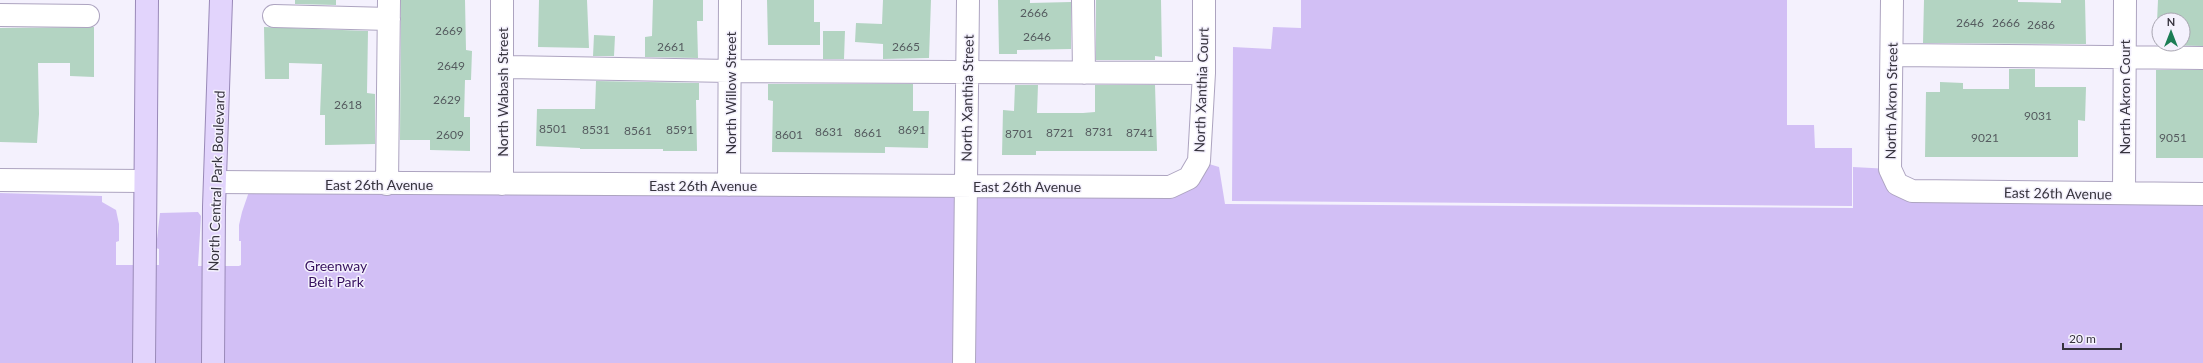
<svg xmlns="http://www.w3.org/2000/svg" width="2203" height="363" font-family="Lato,sans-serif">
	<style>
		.green { fill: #d2bff5 }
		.building { fill: #b3d4c2; fill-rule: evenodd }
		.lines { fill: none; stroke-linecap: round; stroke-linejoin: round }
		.minor-casing { stroke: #ada4c0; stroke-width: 24 }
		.major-casing { stroke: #9989b8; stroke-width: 24 }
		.minor { stroke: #fff; stroke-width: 22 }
		.major { stroke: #e2d4fc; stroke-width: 22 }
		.labels { text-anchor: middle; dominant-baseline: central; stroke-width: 3; stroke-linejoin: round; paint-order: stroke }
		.number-label { font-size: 12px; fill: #555b5f }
		.street-label { font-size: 14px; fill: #36333e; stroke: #f4f1fd }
		.park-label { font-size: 14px; fill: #37115f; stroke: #f4f1fd }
	</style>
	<rect width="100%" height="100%" fill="#f4f1fd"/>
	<path class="green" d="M1301 0H1787V125H1814L1815 148H1852V206L1232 201 1233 47 1271 49 1273 27 1301 28Z
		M1199 161 1219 167 1225 204 1853 208V167L1890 169 1897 184 2203 194V363H0V193L102 196V202L116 210 119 224V241L116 242V265H159V249L156 248 160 213 198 212 201 216 198 266H239L241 265V241H239V225L242 212 252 183 1170 187Z"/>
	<path class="building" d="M295 0H336V5L295 4Z
		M401 0H465L466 50 472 51 471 80H465L464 117H470V151L430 150V140H400Z
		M539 0H587L589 48 538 47Z
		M653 0H703V21H697L698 58 645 57V37L652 36Z
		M767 0H814V22H820V45H768Z
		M883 0H931L929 58 883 59V44L855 42 856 23 882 24Z
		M998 0H1030V3L1071 2V49L1017 50V54H999Z
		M1096 0H1161L1162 57 1155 56V60H1096Z
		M1924 0H2018V2L2061 3V0H2085L2086 44 1923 43Z
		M2158 0H2203V46L2156 45ZM2159 20H2183V44H2159Z
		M94 27V77L70 76V63H38L39 114 37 143 0 142V28Z
		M264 27 368 31 367 93 375 94V144L325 145V115H320L322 64 289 63V79H265Z
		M823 31H845L844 59H823Z
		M594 35 615 36 614 56H593Z
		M2009 69H2035V87H2086L2085 121 2078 120V157H1925L1926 92H1940V82L1963 83V89H2009Z
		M2156 70H2203V158H2156Z
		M596 81 699 83V100H696L697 151H663V149H580V148L536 146 537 109H595Z
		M768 84H913V111H929L928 148 885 147V153L772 152 773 101 768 100Z
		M1015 85H1038L1037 113H1083L1095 112V85H1155L1157 151H1036V155H1002L1003 110 1014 111Z"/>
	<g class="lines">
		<g class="minor-casing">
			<path id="minor" d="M1083 0 1084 73
				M1892 0 1890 169 1897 184 1912 191 2203 194
				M0 15 88 16
				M274 16 389 19
				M1892 55 2203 58
				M502 67 730 71 1204 73
				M0 180 145 181
				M215 182 1170 187 1189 178 1199 161 1204 73V0
				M387 184 389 0
				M502 184V0
				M729 185 730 0
				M2124 193 2125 0
				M964 363 968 0"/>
		</g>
		<g class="major-casing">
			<path id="major" d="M144 363 147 0
				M213 363 214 207 221 0"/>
		</g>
		<use href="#minor" class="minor"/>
		<use href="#major" class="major"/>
	</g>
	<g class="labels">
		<g class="number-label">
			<text x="1034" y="12">2666</text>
			<text x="1970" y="22">2646</text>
			<text x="2006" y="22">2666</text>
			<text x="2041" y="24">2686</text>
			<text x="449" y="30">2669</text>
			<text x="1037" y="36">2646</text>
			<text x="671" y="46">2661</text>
			<text x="906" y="46">2665</text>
			<text x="451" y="65">2649</text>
			<text x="447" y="99">2629</text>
			<text x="348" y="104">2618</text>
			<text x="2038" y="115">9031</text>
			<text x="553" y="128">8501</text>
			<text x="596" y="129">8531</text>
			<text x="680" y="129">8591</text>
			<text x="912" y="129">8691</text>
			<text x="638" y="130">8561</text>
			<text x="829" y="131">8631</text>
			<text x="1099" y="131">8731</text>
			<text x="868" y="132">8661</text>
			<text x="1060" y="132">8721</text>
			<text x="1140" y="132">8741</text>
			<text x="1019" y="133">8701</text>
			<text x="450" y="134">2609</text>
			<text x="789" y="134">8601</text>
			<text x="1985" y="137">9021</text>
			<text x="2173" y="137">9051</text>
		</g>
		<g class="street-label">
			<text transform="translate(1201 90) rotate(-88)">North Xanthia Court</text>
			<text transform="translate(502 92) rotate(-90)">North Wabash Street</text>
			<text transform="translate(730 93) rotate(-90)">North Willow Street</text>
			<text transform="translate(2124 97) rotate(-90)">North Akron Court</text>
			<text transform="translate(967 98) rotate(-89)">North Xanthia Street</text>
			<text transform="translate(1891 101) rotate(-89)">North Akron Street</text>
			<text transform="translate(216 181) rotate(-88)">North Central Park Boulevard</text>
			<text x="379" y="184">East 26th Avenue</text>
			<text x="703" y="185">East 26th Avenue</text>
			<text x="1027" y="186">East 26th Avenue</text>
			<text transform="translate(2058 193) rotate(1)">East 26th Avenue</text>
		</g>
		<g class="park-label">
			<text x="336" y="265">Greenway<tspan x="336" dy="16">Belt Park</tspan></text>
		</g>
	</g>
	<g transform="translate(2171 32)"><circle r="19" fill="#f4f1fd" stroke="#a8a5b1"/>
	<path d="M0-3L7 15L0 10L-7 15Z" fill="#1b7d55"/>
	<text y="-6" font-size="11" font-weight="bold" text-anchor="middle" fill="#36333e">N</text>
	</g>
	<path d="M2063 343v6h58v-6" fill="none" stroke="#36333e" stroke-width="2"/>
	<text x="2069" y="343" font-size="12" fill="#36333e" stroke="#f4f1fd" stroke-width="3" paint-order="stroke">20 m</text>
</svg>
